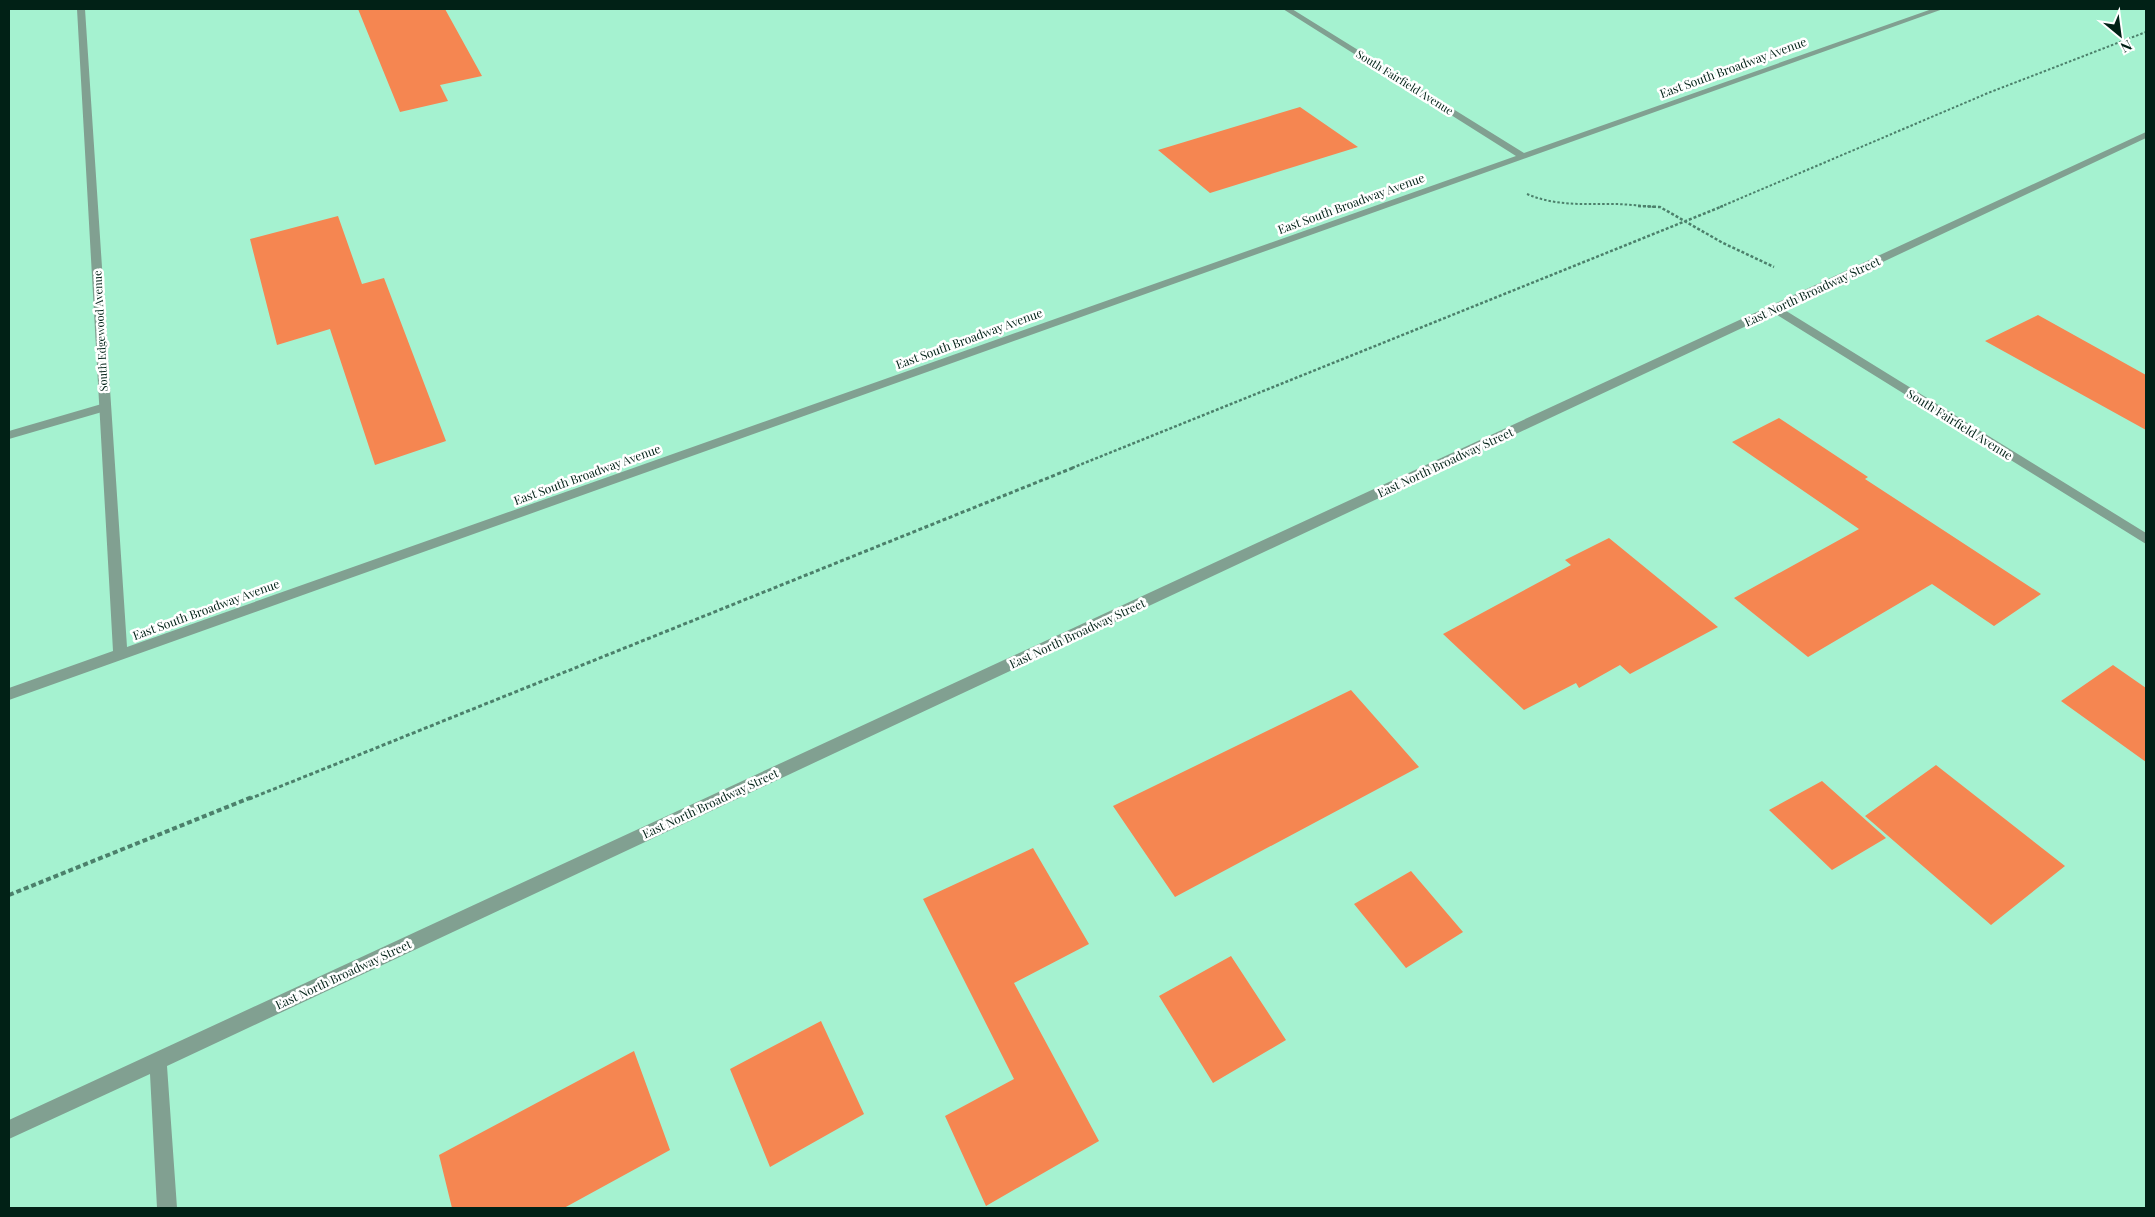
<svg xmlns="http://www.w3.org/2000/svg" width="2155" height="1217" font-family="'Playfair Display',serif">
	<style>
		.building { fill: #f58651 }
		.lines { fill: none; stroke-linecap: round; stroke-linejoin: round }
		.path-far3 { stroke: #4c806b; stroke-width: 2; stroke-dasharray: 2.5 2; stroke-linecap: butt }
		.path-far2 { stroke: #4c806b; stroke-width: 2.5; stroke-dasharray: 3 2; stroke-linecap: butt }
		.path-far1 { stroke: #4c806b; stroke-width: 3; stroke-dasharray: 4 2.5; stroke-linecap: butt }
		.path { stroke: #4c806b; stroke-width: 4; stroke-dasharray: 5 3; stroke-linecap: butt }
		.service { fill: #81a091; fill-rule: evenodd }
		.minor { fill: #81a091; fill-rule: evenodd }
		.labels { text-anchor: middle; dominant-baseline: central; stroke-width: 5; stroke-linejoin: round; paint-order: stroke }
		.far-street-label { font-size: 11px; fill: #012116; stroke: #fff }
		.street-label { font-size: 12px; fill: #012116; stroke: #fff }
	</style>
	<rect width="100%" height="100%" fill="#a5f2d0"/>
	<path class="building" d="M358 9H445L482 76 440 85 448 101 400 112Z
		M1300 107 1358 147 1210 193 1158 150Z
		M338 216 362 284 384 278 446 441 375 465 330 329 277 345 250 239Z
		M2038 315 2146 375V430L1985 341Z
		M1779 418 1868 477 1865 479 2041 594 1994 626 1932 584 1808 657 1734 598 1859 529 1732 442Z
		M1609 538 1718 627 1630 674 1620 665 1579 688 1576 683 1524 710 1443 634 1571 565 1565 560Z
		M2113 665 2146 688V762L2061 701Z
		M1351 690 1419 767 1175 897 1113 806Z
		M1936 765 2065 866 1991 925 1865 816Z
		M1822 781 1886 838 1832 870 1769 810Z
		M1033 848 1089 944 1014 983 1099 1141 986 1206 945 1116 1014 1079 923 899Z
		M1411 871 1463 932 1406 968 1354 904Z
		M1231 956 1286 1040 1213 1083 1159 996Z
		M821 1021 864 1114 770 1167 730 1069Z
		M634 1051 670 1150 564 1208H452L439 1155Z"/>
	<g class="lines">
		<path class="path-far3" d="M1527 194C1555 206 1583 204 1613 204 1627 204 1642 206 1656 207
			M1720 207 1988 93 2146 32"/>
		<path class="path-far2" d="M1638 206 1660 207 1723 243 1774 267
			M1072 468 1723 206"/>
		<path class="path-far1" d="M249 799 1075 467"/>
		<path class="path" d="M9 895 252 797"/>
		<path class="service" d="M105 403 111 407 109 410 9 439V431Z"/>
		<path class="minor" d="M77 9H85L127 647 1516 156 1283 9H1292L1524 153 1932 9H1943L9 700V688L113 651Z
			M2146 132V138L1783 309 2146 533V544L1774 313 167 1066 177 1208H157L150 1074 9 1139V1120Z"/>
	</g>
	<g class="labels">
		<g class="far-street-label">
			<text transform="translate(1405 82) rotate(32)">South Fairfield Avenue</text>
			<text transform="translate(100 331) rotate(-93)">South Edgewood Avenue</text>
		</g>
		<g class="street-label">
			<text transform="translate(1733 67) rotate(-20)">East South Broadway Avenue</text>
			<text transform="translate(1351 203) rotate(-20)">East South Broadway Avenue</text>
			<text transform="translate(1812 291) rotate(-25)">East North Broadway Street</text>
			<text transform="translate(969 338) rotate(-20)">East South Broadway Avenue</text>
			<text transform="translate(1960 424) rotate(32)">South Fairfield Avenue</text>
			<text transform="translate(1445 462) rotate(-25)">East North Broadway Street</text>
			<text transform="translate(587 474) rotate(-20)">East South Broadway Avenue</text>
			<text transform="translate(206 609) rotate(-20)">East South Broadway Avenue</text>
			<text transform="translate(1077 633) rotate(-25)">East North Broadway Street</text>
			<text transform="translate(710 803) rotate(-25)">East North Broadway Street</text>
			<text transform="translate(343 974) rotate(-25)">East North Broadway Street</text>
		</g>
	</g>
	<rect width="2155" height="1217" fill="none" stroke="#012116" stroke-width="20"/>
	<g transform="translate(2120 35) rotate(151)" stroke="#ffffff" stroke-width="4" paint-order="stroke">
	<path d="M0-4L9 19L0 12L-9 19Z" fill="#012116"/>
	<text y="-8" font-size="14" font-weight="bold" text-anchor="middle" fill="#012116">N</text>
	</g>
</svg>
